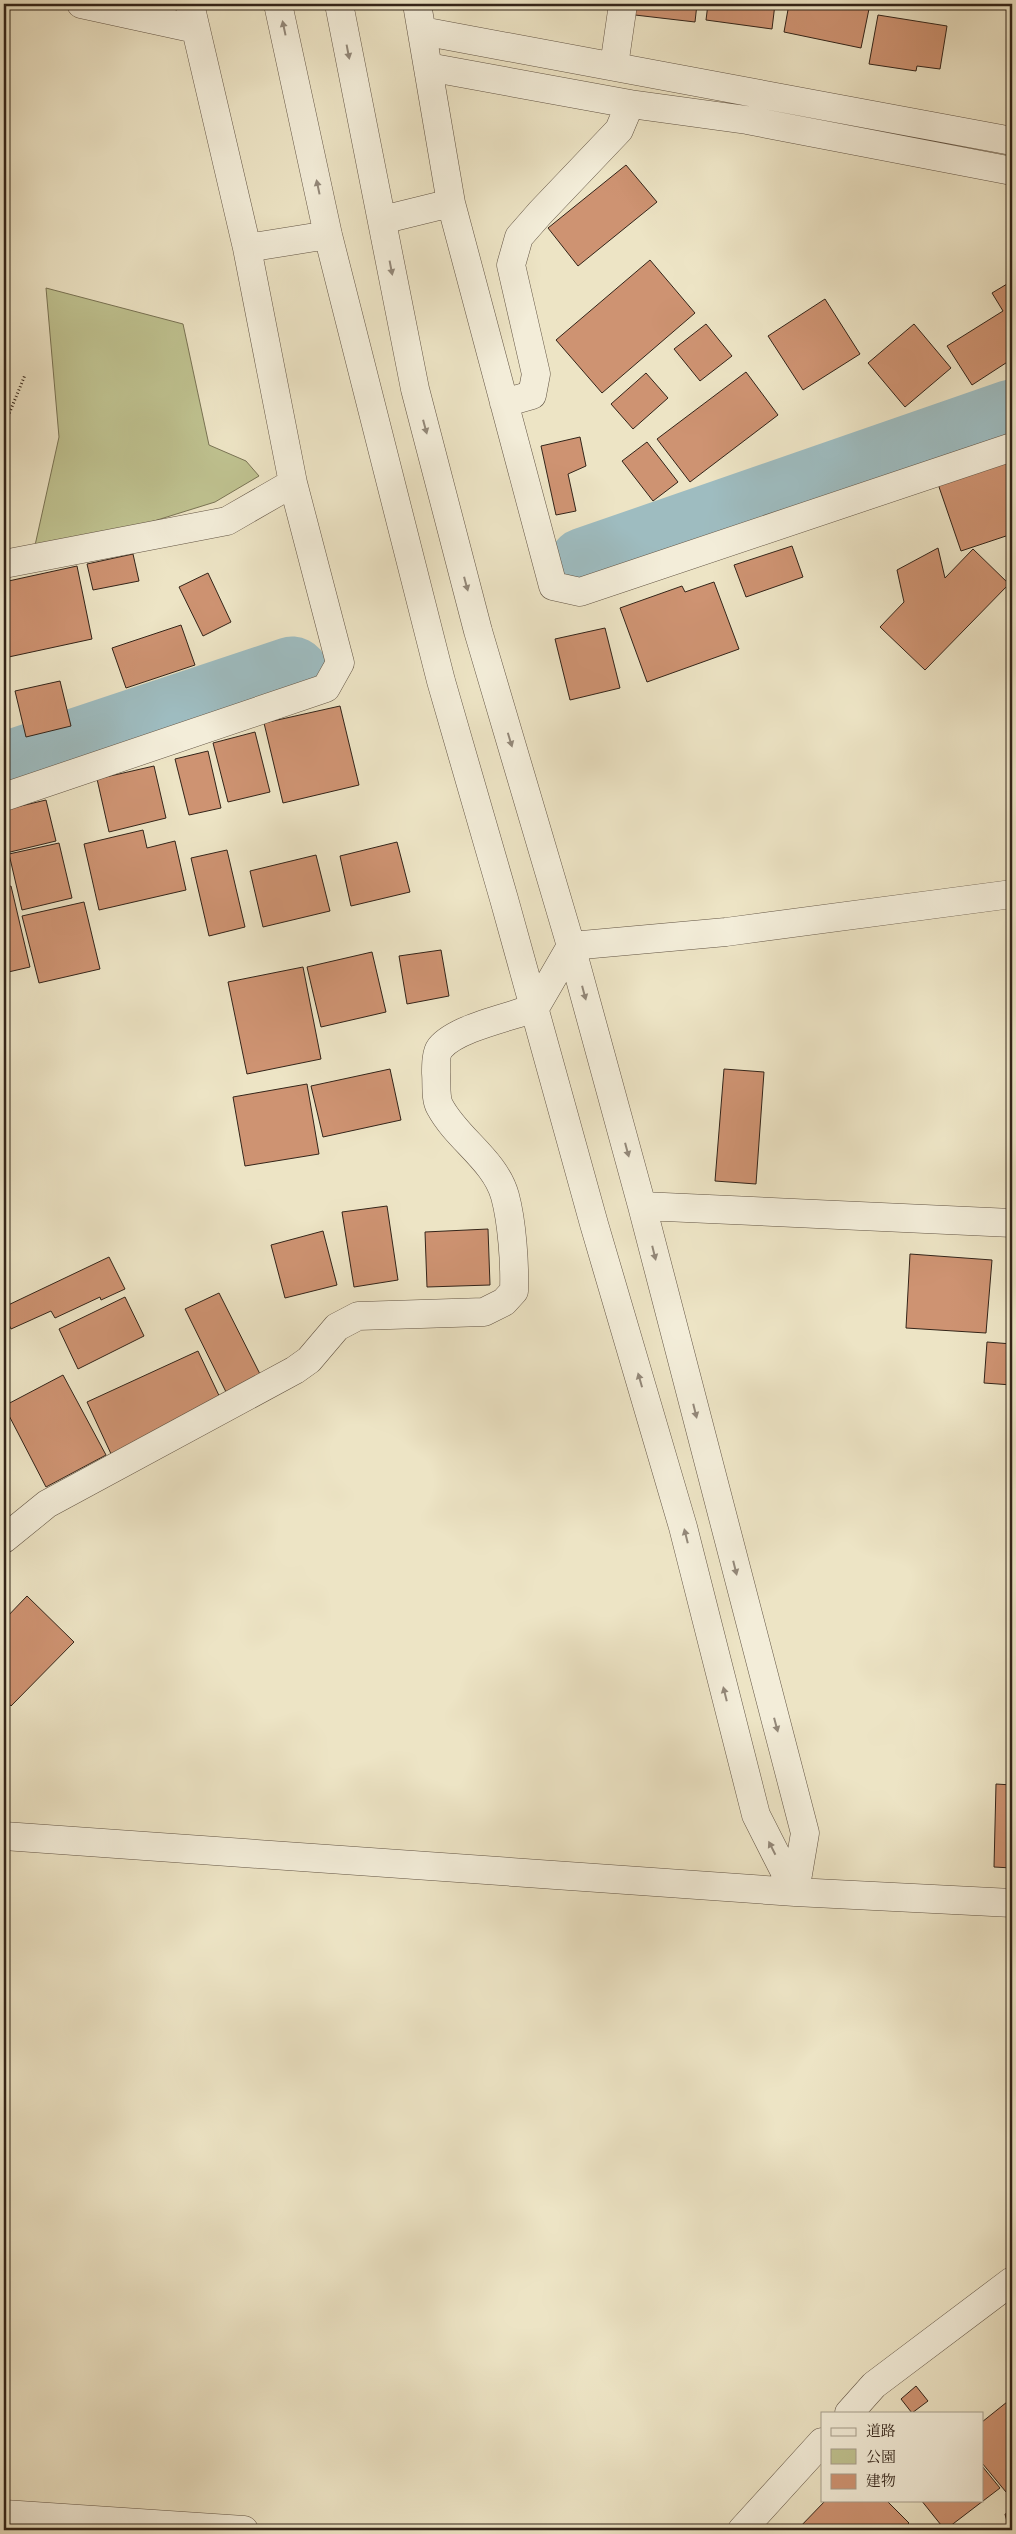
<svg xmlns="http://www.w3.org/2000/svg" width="1016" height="2534" font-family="'IM FELL DW Pica','Noto Serif JP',serif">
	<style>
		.green { fill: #bfc290; stroke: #797354 }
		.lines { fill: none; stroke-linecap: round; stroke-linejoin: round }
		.river { stroke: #9ebcc0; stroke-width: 75 }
		.building { fill: #ce9372; stroke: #332419 }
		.minor-casing { stroke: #625444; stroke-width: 29 }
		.path { stroke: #332419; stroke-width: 3; stroke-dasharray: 1 2.5; stroke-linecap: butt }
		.minor { stroke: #f3edd9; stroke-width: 28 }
		.oneway { fill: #938879 }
	</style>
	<rect width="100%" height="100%" fill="#ede4c5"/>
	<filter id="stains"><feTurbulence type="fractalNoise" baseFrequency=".004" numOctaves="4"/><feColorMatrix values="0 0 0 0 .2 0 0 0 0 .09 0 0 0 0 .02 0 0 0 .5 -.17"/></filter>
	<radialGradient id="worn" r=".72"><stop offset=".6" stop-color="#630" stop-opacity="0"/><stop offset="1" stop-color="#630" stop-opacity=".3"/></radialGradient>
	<path class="green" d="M46 288 183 324 209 445 246 461 259 476 215 502 32 559 59 437Z"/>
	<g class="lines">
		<path class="river" d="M585 565 1012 417
			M4 770 292 674"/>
	</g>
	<path class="building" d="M636 4H697L695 22 635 15Z
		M708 4H775L772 29 706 20Z
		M789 4H870L861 48 784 32Z
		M878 15 947 26 940 69 917 66 916 71 869 64Z
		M626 165 657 202 578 266 548 228Z
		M650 260 695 313 602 393 556 340Z
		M1012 281V359L972 385 947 346 1003 311 992 293Z
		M825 299 860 354 803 390 768 336Z
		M706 324 732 356 700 381 674 349Z
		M914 324 951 368 905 407 868 363Z
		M746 372 778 415 690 482 657 439Z
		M646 373 668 398 633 429 611 404Z
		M580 437 586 466 568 474 576 511 556 515 541 446Z
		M647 442 678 482 653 501 622 461Z
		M1012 459V534L961 551 938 484Z
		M792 546 803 577 746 597 734 565Z
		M938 548 945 578 973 549 1009 584 925 670 880 627 904 602 897 570Z
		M133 554 139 581 93 590 87 564Z
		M77 566 92 639 4 658V582Z
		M208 573 231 622 203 636 179 587Z
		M714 582 739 649 647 682 620 608 682 586 685 592Z
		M181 625 195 665 126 688 112 648Z
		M605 628 620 688 570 700 555 639Z
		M60 681 71 726 26 737 15 691Z
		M340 706 359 785 283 803 264 723Z
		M255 732 270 792 228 802 213 743Z
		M208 751 221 808 189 815 175 759Z
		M154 766 166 818 109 832 97 779Z
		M46 800 56 841 6 853 4 810Z
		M143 830 147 848 175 841 186 890 99 910 84 844Z
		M397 842 410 892 351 906 340 856Z
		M59 843 72 898 22 910 9 854Z
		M227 850 245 927 209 936 191 858Z
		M316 855 330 911 263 927 250 871Z
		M11 886 30 967 4 973V888Z
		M84 902 100 969 39 983 22 916Z
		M441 950 449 996 407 1004 399 956Z
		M372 952 386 1012 321 1027 307 967Z
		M303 967 321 1059 247 1074 228 982Z
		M390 1069 401 1120 323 1137 311 1086Z
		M724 1069 764 1072 756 1184 715 1181Z
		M307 1084 319 1154 245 1166 233 1097Z
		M387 1206 398 1280 354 1287 342 1212Z
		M488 1229 490 1285 427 1287 425 1232Z
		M323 1231 337 1285 285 1298 271 1245Z
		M910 1254 992 1260 986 1333 906 1328Z
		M109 1257 125 1289 101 1300 100 1297 55 1318 51 1311 11 1329 4 1313V1307Z
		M219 1293 263 1380 229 1398 185 1309Z
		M125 1297 144 1336 78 1369 59 1329Z
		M987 1342 1012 1344V1385L984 1383Z
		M198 1351 223 1404 112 1456 87 1402Z
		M63 1375 106 1455 46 1487 4 1406Z
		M27 1596 74 1642 11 1706 4 1698V1620Z
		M996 1784 1012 1785V1868L994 1867Z
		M916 2386 928 2401 912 2413 901 2399Z
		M1012 2398V2486L1006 2492 982 2463V2422Z
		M982 2466 1000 2488 945 2530 921 2500H982Z
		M826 2500H886L909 2523 902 2530H797Z
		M1012 2512V2530H1009L1005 2514Z"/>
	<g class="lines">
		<g class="minor-casing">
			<path id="minor" d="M81 4 196 29
				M278 4 328 235 441 681 504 899 594 1224 683 1527 756 1815 795 1892
				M339 4 415 389 478 631 571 946 642 1206 805 1833 795 1892
				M417 4 451 203 553 586 580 592 1012 447
				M422 31 1012 141
				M614 66 623 4
				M428 67 630 104 747 120 1012 171
				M382 220 451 203
				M247 248 328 235
				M504 403 532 395 536 374 511 265 519 237 540 213 619 130 630 104
				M4 564 227 521 293 483
				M4 797 326 688 340 663 293 483 247 248 190 4
				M642 1206 1012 1223
				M4 1539 47 1504 295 1370 309 1360 337 1327 358 1316 484 1312 504 1302 514 1291C515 1264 512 1222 505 1196 495 1160 457 1139 440 1107 435 1099 437 1083 436 1073 436 1066 436 1053 440 1048 456 1028 510 1017 535 1008L571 946 726 932 1012 894
				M4 1836 795 1892 1012 1903
				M849 2413 874 2385 1012 2281
				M4 2514 244 2530
				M742 2530 822 2442"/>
		</g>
		<path class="path" d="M4 426 25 375"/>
		<use href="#minor" class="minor"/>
	</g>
	<defs><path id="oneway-solid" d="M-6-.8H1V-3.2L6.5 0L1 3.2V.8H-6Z" transform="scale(1.25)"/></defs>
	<g class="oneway">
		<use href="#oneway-solid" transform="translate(284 28) rotate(-102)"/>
		<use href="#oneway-solid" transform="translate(348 52) rotate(79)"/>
		<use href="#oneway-solid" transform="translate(318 187) rotate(-102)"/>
		<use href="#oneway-solid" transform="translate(391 268) rotate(79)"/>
		<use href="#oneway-solid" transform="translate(425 427) rotate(75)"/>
		<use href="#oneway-solid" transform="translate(466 584) rotate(75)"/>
		<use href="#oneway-solid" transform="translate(510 740) rotate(73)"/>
		<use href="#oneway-solid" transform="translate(584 993) rotate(75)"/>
		<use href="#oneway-solid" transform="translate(627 1150) rotate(75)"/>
		<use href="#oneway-solid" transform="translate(654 1253) rotate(76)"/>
		<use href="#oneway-solid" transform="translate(640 1380) rotate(-106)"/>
		<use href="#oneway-solid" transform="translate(695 1411) rotate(76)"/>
		<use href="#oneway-solid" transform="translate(686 1536) rotate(-104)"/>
		<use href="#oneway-solid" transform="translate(735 1568) rotate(76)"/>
		<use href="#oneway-solid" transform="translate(725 1694) rotate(-104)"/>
		<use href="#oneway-solid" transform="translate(776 1725) rotate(75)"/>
		<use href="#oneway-solid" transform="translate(772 1848) rotate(-117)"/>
	</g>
	<rect width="1016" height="2534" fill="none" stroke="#ede4c5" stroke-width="20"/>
	<rect x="5" y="5" width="1006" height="2524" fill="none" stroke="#332419" stroke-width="2.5"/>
	<rect x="10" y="10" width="996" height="2514" fill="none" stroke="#332419"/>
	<rect x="821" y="2412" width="162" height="90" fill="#f3edd9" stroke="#a69d8c"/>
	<rect x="831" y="2428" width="25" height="8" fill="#f3edd9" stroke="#a69d8c"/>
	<text x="866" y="2436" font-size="15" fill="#332419">道路</text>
	<rect x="831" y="2449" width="25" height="15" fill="#bfc290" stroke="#a69d8c"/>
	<text x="866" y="2462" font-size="15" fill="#332419">公園</text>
	<rect x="831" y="2474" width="25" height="15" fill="#ce9372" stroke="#a69d8c"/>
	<text x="866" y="2486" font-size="15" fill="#332419">建物</text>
	<rect width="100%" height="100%" filter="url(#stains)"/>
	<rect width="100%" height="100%" fill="url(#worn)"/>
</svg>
